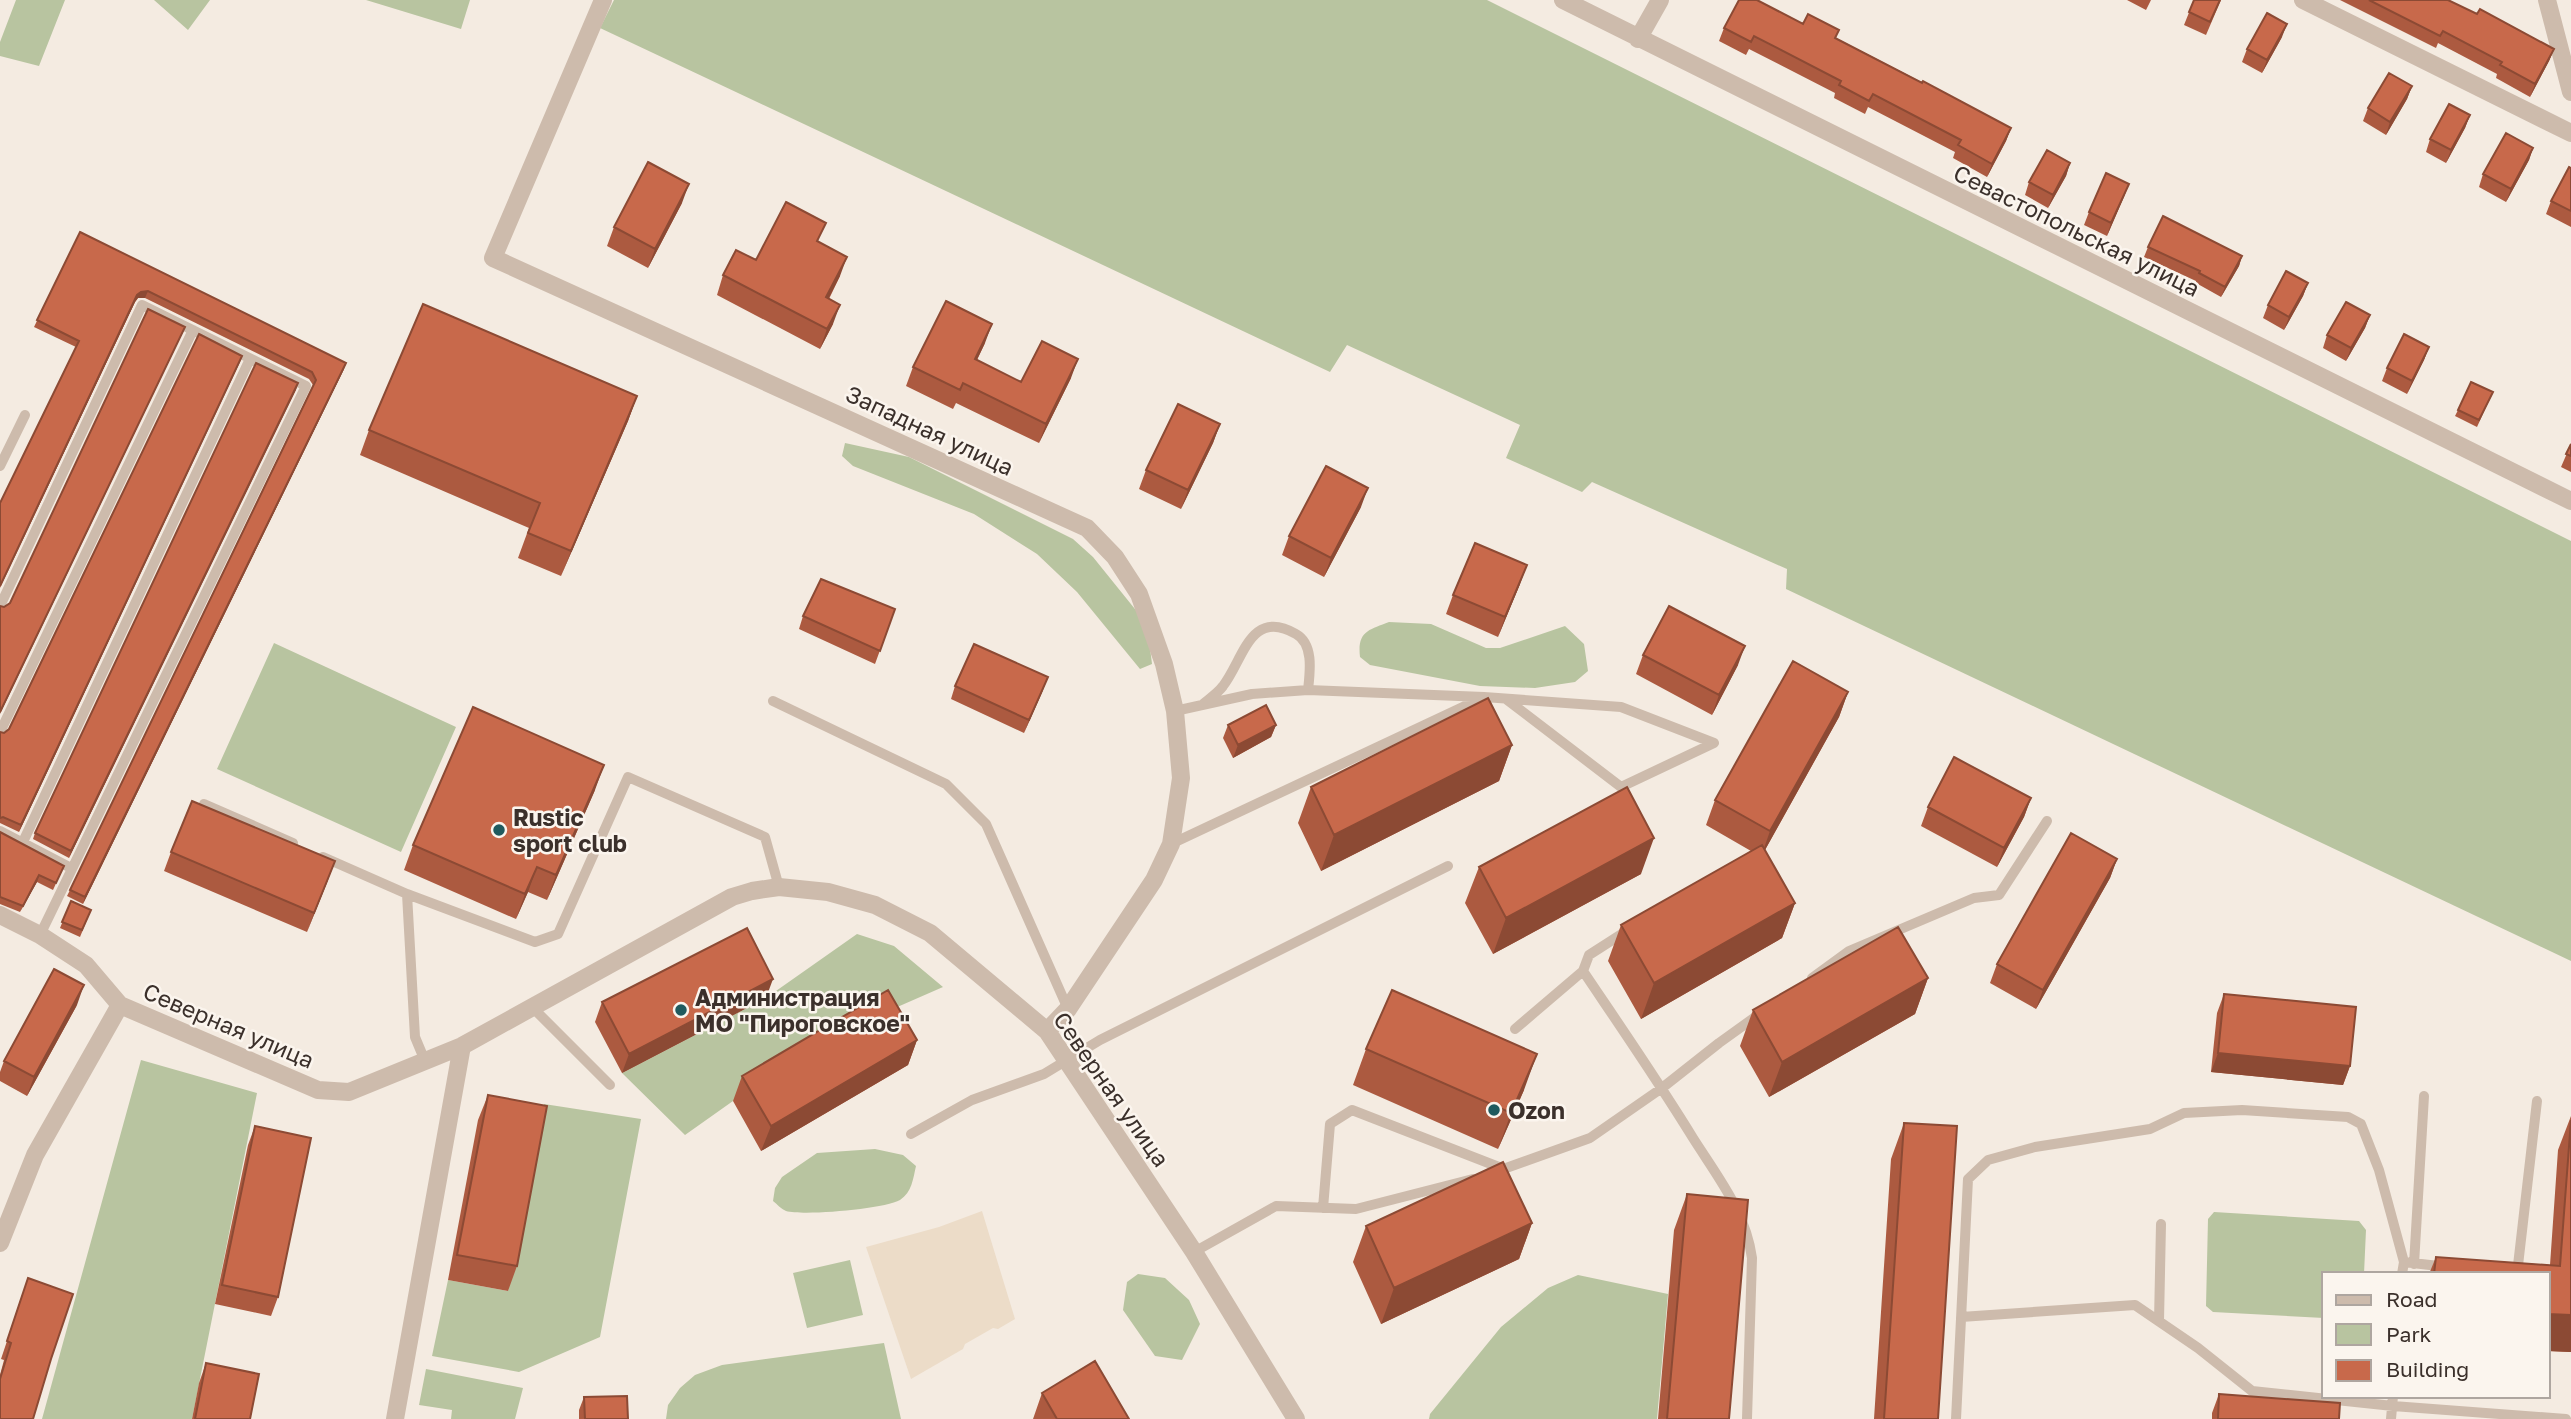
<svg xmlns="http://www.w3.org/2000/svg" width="2571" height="1419" font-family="'Golos Text',sans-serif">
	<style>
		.green { fill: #b8c4a0 }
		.plaza { fill: #ecdcc8 }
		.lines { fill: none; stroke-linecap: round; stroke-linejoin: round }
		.lane { stroke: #cdbbac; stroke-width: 10 }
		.street { stroke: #cdbbac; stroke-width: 18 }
		.wall { fill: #ac5a40 }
		.shaded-wall { fill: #8c4a34 }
		.building { fill: #c8694b; stroke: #8c4a34; stroke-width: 2 }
		.poi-dot { fill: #1f5a5e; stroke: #fbf5ee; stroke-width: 2.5 }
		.labels { text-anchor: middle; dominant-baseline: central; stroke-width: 5; stroke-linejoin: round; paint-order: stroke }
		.street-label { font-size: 23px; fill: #3b302b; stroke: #fbf5ee }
		.poi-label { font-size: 23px; font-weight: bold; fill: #3b302b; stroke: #fbf5ee; text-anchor: start }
	</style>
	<rect width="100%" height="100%" fill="#f4ebe1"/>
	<path class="green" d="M16 0H65L39 66 0 56V42Z
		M154 0H210L188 30Z
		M366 0H470L461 29Z
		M614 0H1487L2571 541V961L1786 589 1787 569 1592 482 1582 492 1506 458 1520 425 1347 345 1330 372 600 28Z
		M845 443 909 457 1073 539 1093 557 1147 624 1152 664 1140 669 1077 592 1037 554 974 514 853 466 842 456Z
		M1389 622 1431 624 1486 648H1500L1565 626 1584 644 1588 671 1575 682 1535 688 1480 686 1370 665 1360 657C1357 631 1369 630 1389 622Z
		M274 643 456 727 401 852 217 769Z
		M857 934 894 946 943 987 879 1015 733 1101 685 1135 622 1073 766 998Z
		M141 1060 257 1093 192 1419H42Z
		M544 1104 641 1119 600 1337 519 1372 432 1356 448 1280 508 1291Z
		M875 1149 903 1155 916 1166C913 1179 912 1192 900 1200 884 1209 804 1216 786 1211 781 1209 777 1204 773 1201L775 1188 782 1177 817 1153Z
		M2214 1212 2359 1221 2366 1230 2364 1274H2324V1318L2213 1312 2206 1306 2208 1219Z
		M850 1260 863 1315 807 1328 793 1273Z
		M1138 1274 1165 1278 1189 1300 1200 1324 1182 1360 1155 1356 1123 1310 1127 1282Z
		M1578 1275 1668 1294 1657 1419H1429L1430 1414 1501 1327 1548 1288Z
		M884 1343 901 1419H666L668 1405 680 1388 695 1375 722 1365Z
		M426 1369 523 1388 515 1419H451L452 1410 419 1405Z"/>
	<path class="plaza" d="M982 1211 1015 1319 998 1329 993 1328 965 1344 963 1349 911 1379 866 1247 939 1227Z"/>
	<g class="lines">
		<path class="lane" d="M0 466 25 415
			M0 606 142 305 306 386 40 935
			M773 701 946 784 986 824 1068 1009
			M1203 704C1209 699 1218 693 1223 686 1243 661 1250 607 1296 634 1314 644 1310 672 1308 690
			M1175 711 1252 694 1308 690 1484 697 1621 707 1714 743 1621 787 1506 699
			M0 732 193 330
			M204 804 293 843
			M0 831 71 868
			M22 844 250 359
			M1171 844 1482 698
			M323 857 407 894
			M1628 930 1589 955 1583 971C1620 1026 1658 1081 1693 1138 1717 1176 1746 1212 1752 1258L1747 1419
			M1812 978 1849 951 1974 898 1999 895 2047 821
			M532 1007 610 1085
			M1515 1029 1583 971
			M425 1061 415 1037 407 894 535 942 558 934 628 777 765 837 779 887
			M911 1134 972 1100 1044 1074 1100 1040 1448 866
			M1495 1172 1590 1138 1662 1088 1719 1043 1758 1015
			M1323 1208 1330 1124 1352 1110 1504 1169
			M1194 1252 1276 1206 1356 1209 1473 1179
			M2414 1264 2424 1096
			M2402 1274 2404 1262 2447 1267
			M2517 1274 2537 1101
			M1961 1317 2135 1305 2198 1348 2252 1391 2393 1406 2566 1419
			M2159 1321 2161 1224
			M1956 1419 1968 1179 1988 1160 2035 1147 2150 1129 2184 1113 2242 1110 2348 1117 2361 1124 2379 1170 2404 1262
			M2391 1419 2393 1396"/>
		<path class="street" d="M603 0 493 258 1087 528 1115 557 1139 594 1164 664 1175 711 1181 778 1171 844 1154 880 1068 1009 1047 1031
			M1563 0 2571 501
			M2303 0 2571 133
			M2547 0 2571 92
			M1638 39 1660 0
			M0 915 40 935 86 965 120 1005 318 1090 349 1092 462 1046 732 897 752 891 779 887 828 892 875 905 930 933 1047 1031 1194 1252 1296 1419
			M0 1243 35 1155 120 1005
			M395 1419 462 1046"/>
	</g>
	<path class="wall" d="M2127 0H2151L2146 10Z
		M2194 0H2221L2206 35 2184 25Z
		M2340 0H2448L2477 14 2554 49 2549 61 2530 97 2496 78 2497 74 2438 43 2436 48Z
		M1803 24 1836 38 2011 128 2006 141 1987 177 1953 158 1955 152 1868 107 1865 114 1834 98 1835 93 1749 49 1746 55 1719 41 1724 28Z
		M2282 37 2262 73 2242 62 2247 49Z
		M2412 86 2407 99 2386 135 2363 121 2368 108Z
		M2470 115 2465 128 2446 163 2426 152 2430 139Z
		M2533 148 2529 160 2506 202 2479 187 2483 174Z
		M2070 163 2066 176 2048 208 2025 195 2029 182Z
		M2571 168V227L2546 214 2551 201Z
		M2129 184 2107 236 2084 225 2089 212Z
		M682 203 648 268 607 246 614 227Z
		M80 232 344 369 83 904 67 896 70 890 313 385 309 379 145 298H138L135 302 0 588V503L76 347 34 327Z
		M819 242 840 276 829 299 833 324 820 349 717 295 723 275 756 260Z
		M2148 247 2242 256 2239 266 2221 297 2196 283V281L2144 257Z
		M2308 283 2303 296 2284 330 2263 318 2268 305Z
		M2370 315 2365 328 2346 361 2323 348 2327 335Z
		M985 343 977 360 1021 382 1071 378 1039 443 956 403 953 409 906 386 913 367Z
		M2429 347 2424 360 2407 394 2382 381 2387 368Z
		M242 356 19 832 0 823V732L4 733 9 729Z
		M298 383 69 858 33 839 35 833Z
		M2493 392 2477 427 2455 416 2458 410Z
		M637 396 628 421 561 576 518 558 529 528 360 455 369 430Z
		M1220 424 1213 443 1181 509 1139 489 1146 470Z
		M2571 444V472L2561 467Z
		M1361 507 1324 577 1282 555 1289 536Z
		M1520 584 1498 637 1446 614 1453 595Z
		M895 609 875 664 799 629 803 616Z
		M1643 655 1738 665 1712 715 1636 674Z
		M955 686 1043 690 1024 733 951 699Z
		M1848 692 1839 717 1765 850 1795 903 1782 938 1641 1019 1608 961 1621 925 1751 851 1706 825 1715 800Z
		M1228 725H1276L1271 737 1233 758 1223 738Z
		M1512 745 1499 781 1321 871 1298 823 1311 787Z
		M595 790 547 900 528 892 516 919 404 870 413 845Z
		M2031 798 2024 817 1997 867 1921 826 1928 807Z
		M0 832 64 866 53 890 37 882 20 912 0 904Z
		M171 852 328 880 307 932 164 871Z
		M2117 859 2110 878 2036 1009 1990 983 1997 964Z
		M1479 867 1641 874 1493 954 1465 903Z
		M71 901 91 910 80 937 60 928Z
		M1928 978 1915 1014 1769 1097 1740 1046 1753 1010Z
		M2224 994 2350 1066 2343 1085 2211 1072 2217 1013Z
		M766 998 622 1073 595 1022 602 1002Z
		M77 1005 27 1096 0 1081V1072L4 1061Z
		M917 1040 908 1065 761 1151 733 1101 742 1076Z
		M1366 1049 1524 1090 1498 1149 1353 1085Z
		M488 1095 517 1266 508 1291 448 1280 478 1120Z
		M2571 1116V1352L2548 1351V1274H2429L2436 1257 2550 1265 2558 1150Z
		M1904 1123 1938 1419H1874L1891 1159Z
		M255 1126 278 1297 271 1316 215 1304 248 1145Z
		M1687 1194 1729 1419H1658L1674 1230Z
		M1532 1223 1519 1259 1381 1324 1353 1262 1366 1226Z
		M28 1278 0 1419V1375L4 1360 1 1359Z
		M206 1363 250 1419H192L199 1383Z
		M1042 1393 1129 1419H1033Z
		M2219 1394 2339 1419H2212V1413Z
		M584 1397 628 1419H579V1410Z"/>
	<path class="shaded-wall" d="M2287 24 2282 37 2262 73 2267 60Z
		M2554 49 2549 61 2530 97 2535 84Z
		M2412 86 2407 99 2386 135 2390 122Z
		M2470 115 2465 128 2446 163 2451 150Z
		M2011 128 2006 141 1987 177 1992 164Z
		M2533 148 2529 160 2506 202 2511 189Z
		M2070 163 2066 176 2048 208 2053 195Z
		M689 184 682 203 648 268 655 249Z
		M2129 184 2124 197 2107 236 2111 223Z
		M2242 256 2239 266 2221 297 2225 287Z
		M847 257 840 276 819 317 826 297Z
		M2308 283 2303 296 2284 330 2289 317Z
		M148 291 145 298H138L135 302 0 588 137 295 141 292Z
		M840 305 833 324 820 349 827 329Z
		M2370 315 2365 328 2346 361 2351 348Z
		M992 324 985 343 968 378 975 359Z
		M185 327 182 334 0 714V712Z
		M2429 347 2424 360 2407 394 2412 381Z
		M242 356 240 362 19 832 21 825Z
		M1078 359 1071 378 1039 443 1046 424Z
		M346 363 344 369 83 904 85 897Z
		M298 383 296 390 69 858 71 851Z
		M637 396 628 421 561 576 571 551Z
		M1220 424 1213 443 1181 509 1188 490Z
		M1368 488 1361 507 1324 577 1331 558Z
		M1527 565 1520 584 1498 637 1505 617Z
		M1745 646 1738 665 1712 715 1719 695Z
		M1048 677 1043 690 1024 733 1029 720Z
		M1848 692 1839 717 1761 857 1770 831Z
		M1276 725 1271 737 1233 758 1238 745Z
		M1512 745 1499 781 1321 871 1334 835Z
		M604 765 595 790 547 900 556 875Z
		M2031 798 2024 817 1997 867 2004 848Z
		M1654 838 1641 874 1493 954 1506 918Z
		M2117 859 2110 878 2036 1009 2043 990Z
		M335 861 328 880 307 932 314 913Z
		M537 867 528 892 516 919 525 894Z
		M39 875 37 882 20 912 23 906Z
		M1795 903 1782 938 1641 1019 1654 983Z
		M1928 978 1915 1014 1769 1097 1782 1062Z
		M773 979 766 998 622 1073 629 1054Z
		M84 985 77 1005 27 1096 34 1077Z
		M917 1040 908 1065 761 1151 771 1126Z
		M2218 1053 2350 1066 2343 1085 2211 1072Z
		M1537 1054 1524 1090 1498 1149 1511 1113Z
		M1532 1223 1519 1259 1381 1324 1394 1288Z
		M2548 1314 2571 1315V1352L2548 1351Z"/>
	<path class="building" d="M1739 0H1757L1803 24 1808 14 1839 30 1835 38 1922 83 1923 81 2011 128 1992 164 1958 145 1961 140 1873 94 1869 101 1839 85 1841 81 1754 36 1751 42 1724 28Z
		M2194 0H2220L2210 22 2189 12Z
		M2369 0H2448L2477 14 2480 9 2554 49 2535 84 2500 65 2502 62 2443 31 2440 36Z
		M2267 13 2287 24 2267 60 2247 49Z
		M2389 73 2412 86 2390 122 2368 108Z
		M2449 104 2470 115 2451 150 2430 139Z
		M2506 133 2533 148 2511 189 2483 174Z
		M2047 150 2070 163 2053 195 2029 182Z
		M648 162 689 184 655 249 614 227Z
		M2569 167 2571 168V211L2551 201Z
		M2106 173 2129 184 2111 223 2089 212Z
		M786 202 826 223 817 241 847 257 826 297 840 305 827 329 723 275 736 250 756 260Z
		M2163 216 2242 256 2225 287 2199 273 2200 271 2148 247Z
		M80 232 346 363 85 897 70 890 316 380 312 372 148 291 141 292 137 295 0 586V503L79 341 37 320Z
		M2286 271 2308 283 2289 317 2268 305Z
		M946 301 992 324 975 359 1021 382 1042 341 1078 359 1046 424 963 383 960 390 913 367Z
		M2346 302 2370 315 2351 348 2327 335Z
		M423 304 637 396 571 551 528 533 540 503 369 430Z
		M148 309 185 327 0 712V606L4 607 10 603Z
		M199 334 242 356 21 825 3 817 0 818V732L4 733 9 729Z
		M2404 334 2429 347 2412 381 2387 368Z
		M256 363 298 383 71 851 35 833Z
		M2471 382 2493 392 2479 420 2458 410Z
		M1178 404 1220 424 1188 490 1146 470Z
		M2571 444V456L2566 454Z
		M1326 466 1368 488 1331 558 1289 536Z
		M1475 543 1527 565 1505 617 1453 595Z
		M821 579 895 609 880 651 803 616Z
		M1669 606 1745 646 1719 695 1643 655Z
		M974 644 1048 677 1029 720 955 686Z
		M1793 661 1848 692 1770 831 1715 800Z
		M1488 698 1512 745 1334 835 1311 787Z
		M1266 705 1276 725 1238 745 1228 725Z
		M473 707 604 765 556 875 537 867 525 894 413 845Z
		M1954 757 2031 798 2004 848 1928 807Z
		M1627 787 1654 838 1506 918 1479 867Z
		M192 801 335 861 314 913 171 852Z
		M0 832 64 866 56 883 39 875 23 906 0 897Z
		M2071 833 2117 859 2043 990 1997 964Z
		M1762 845 1795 903 1654 983 1621 925Z
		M71 901 91 910 82 930 62 922Z
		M1898 927 1928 978 1782 1062 1753 1010Z
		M747 928 773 979 629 1054 602 1002Z
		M54 969 84 985 34 1077 4 1061Z
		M888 990 917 1040 771 1126 742 1076Z
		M1392 990 1537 1054 1511 1113 1366 1049Z
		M2224 994 2356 1007 2350 1066 2218 1053Z
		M488 1095 547 1106 517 1266 457 1255Z
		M2571 1120V1315L2548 1314V1274H2434L2436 1257 2560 1266Z
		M1904 1123 1957 1126 1938 1419H1884Z
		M255 1126 311 1138 278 1297 222 1285Z
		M1503 1162 1532 1223 1394 1288 1366 1226Z
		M1687 1194 1748 1200 1729 1419H1667Z
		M28 1278 73 1294 51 1359 33 1419H0V1379L11 1343 7 1341Z
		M1095 1361 1129 1419H1057L1042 1393Z
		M206 1363 259 1374 250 1419H195Z
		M2219 1394 2340 1403 2339 1419H2218Z
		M627 1396 628 1419H585L584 1397Z"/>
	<g class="poi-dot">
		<circle cx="499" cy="830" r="7"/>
		<circle cx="681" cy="1010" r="7"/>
		<circle cx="1494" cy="1110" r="7"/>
	</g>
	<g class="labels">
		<g class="street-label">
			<text transform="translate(2077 230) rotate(26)">Севастопольская улица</text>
			<text transform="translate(930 430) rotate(25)">Западная улица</text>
			<text transform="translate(229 1025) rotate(23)">Северная улица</text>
			<text transform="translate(1112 1089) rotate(55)">Северная улица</text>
		</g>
		<g class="poi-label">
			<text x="513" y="817">Rustic<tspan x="513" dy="26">sport club</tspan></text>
			<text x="695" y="997">Администрация<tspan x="695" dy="26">МО "Пироговское"</tspan></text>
			<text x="1508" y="1110">Ozon</text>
		</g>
	</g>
	<rect x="2322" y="1272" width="228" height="126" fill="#fbf5ee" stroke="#aea6a0" stroke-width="2"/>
	<rect x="2336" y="1295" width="35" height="10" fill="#cdbbac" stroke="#aea6a0" stroke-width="2"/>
	<text x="2386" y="1307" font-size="21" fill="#3b302b">Road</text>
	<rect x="2336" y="1324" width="35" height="21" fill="#b8c4a0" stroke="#aea6a0" stroke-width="2"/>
	<text x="2386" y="1342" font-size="21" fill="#3b302b">Park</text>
	<rect x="2336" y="1360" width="35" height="21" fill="#c8694b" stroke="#aea6a0" stroke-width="2"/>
	<text x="2386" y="1377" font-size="21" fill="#3b302b">Building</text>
</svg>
